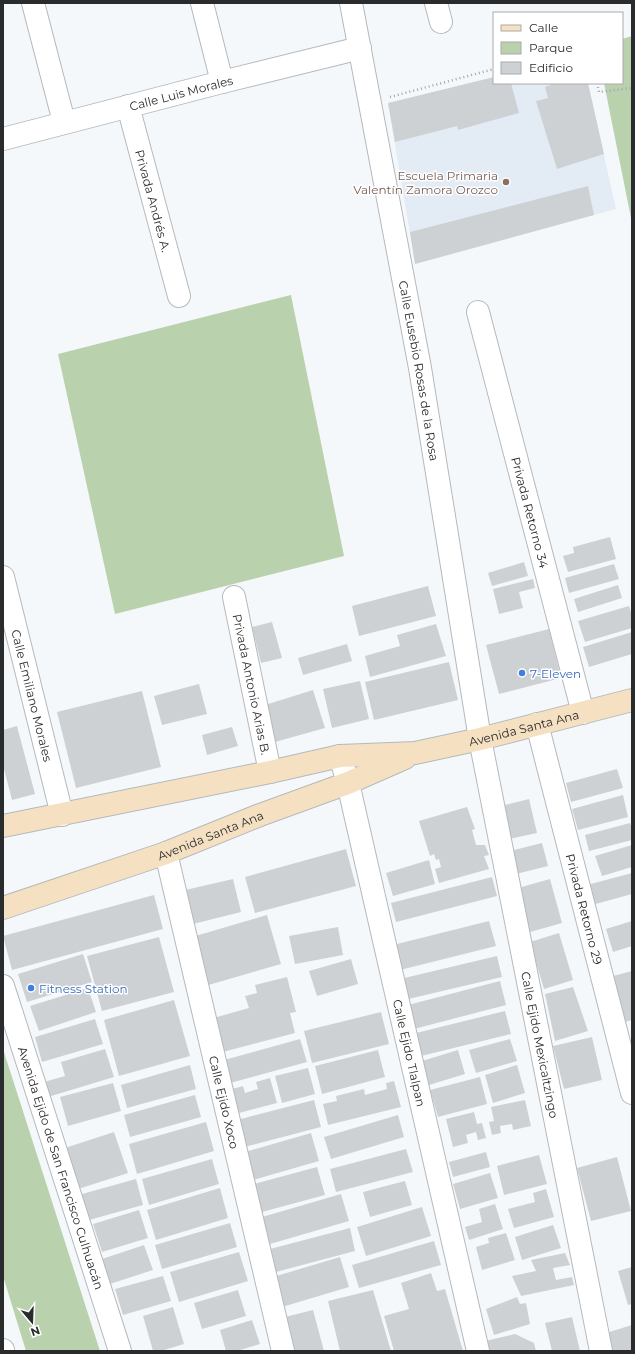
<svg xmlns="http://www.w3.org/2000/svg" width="635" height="1354" font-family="Montserrat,sans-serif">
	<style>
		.built { fill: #e3ecf5 }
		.green { fill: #bad1ae }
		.building { fill: #ced1d4 }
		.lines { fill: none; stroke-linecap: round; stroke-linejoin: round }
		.minor-casing { stroke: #b5b9bc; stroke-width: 24 }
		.tertiary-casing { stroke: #b5b9bc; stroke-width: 24 }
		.secondary-casing { stroke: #b5b9bc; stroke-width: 24 }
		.path { stroke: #a1a4a6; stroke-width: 2.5; stroke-dasharray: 1 3; stroke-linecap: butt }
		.minor { stroke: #fff; stroke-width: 22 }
		.tertiary { stroke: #fff; stroke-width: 22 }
		.secondary { stroke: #f5e1c2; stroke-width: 22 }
		.education-dot { fill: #8d6e63; stroke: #fff; stroke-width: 1.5 }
		.shop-dot { fill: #3f7fe0; stroke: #fff; stroke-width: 1.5 }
		.labels { text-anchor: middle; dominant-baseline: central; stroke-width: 3; stroke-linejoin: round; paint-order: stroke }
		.street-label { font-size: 12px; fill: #2a2b2d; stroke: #fff }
		.education-label { font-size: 12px; fill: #785e54; stroke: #fff; text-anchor: end }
		.shop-label { font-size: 12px; fill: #366cbe; stroke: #fff; text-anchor: start }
	</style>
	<rect width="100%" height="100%" fill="#f5f8fb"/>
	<path class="built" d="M494 83H588L616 209 415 264 388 103Z"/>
	<path class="green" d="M632 36V223L604 83H622V39Z
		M291 295 344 556 115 614 58 354Z
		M3 1049 100 1351H26L3 1276Z"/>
	<path class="building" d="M494 77V83H511L519 113 458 130 457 126 395 142 388 103Z
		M555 83H588L604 154 557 169 536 101 548 98 545 87Z
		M588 186 594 215 415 264 410 232Z
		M610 537 616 559 568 572 563 556 574 553 573 547Z
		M524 562 528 576 492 586 488 573Z
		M614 564 619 579 569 593 565 578Z
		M533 579 535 588 519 592 523 608 499 614 493 589Z
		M618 585 622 598 578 612 574 599Z
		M428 586 436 616 359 636 352 606Z
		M629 606 632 615V628L585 642 578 621Z
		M272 622 282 658 261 663 252 627Z
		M436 624 446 656 370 677 365 656 400 646 397 635Z
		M549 629 561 678 499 694 486 645Z
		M632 632V654L589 667 583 647Z
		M347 644 352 661 303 675 298 658Z
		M449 662 458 700 374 720 365 682Z
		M360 681 369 719 332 728 323 689Z
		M199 684 207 714 162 725 154 696Z
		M313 690 325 728 275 742 265 705Z
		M142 691 161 767 76 788 57 712Z
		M17 726 35 794 12 800 3 765V730Z
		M232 727 238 746 207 755 202 735Z
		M617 769 623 788 571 802 566 783Z
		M623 795 628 817 578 830 572 809Z
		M529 799 537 833 509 839 501 806Z
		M467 807 475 829 472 830 476 845H485L489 855 484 856 489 869 439 883 435 869 441 867 439 859 436 860 434 854 430 856 419 821Z
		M630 823 632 828V840L589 851 585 835Z
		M542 843 548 866 516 874 510 851Z
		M632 845V867L602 876 595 856Z
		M346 849 356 886 255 913 245 877Z
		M429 860 435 884 393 896 386 873Z
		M632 873V894L592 905 587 885Z
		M492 877 497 896 396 922 391 903Z
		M233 879 241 912 189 925 181 891Z
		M550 879 562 923 530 932 518 888Z
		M154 895 163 929 12 970 3 936Z
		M267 915 281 964 205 986 192 937Z
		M489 921 496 946 400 970 393 945Z
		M632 921V946L613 952 606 929Z
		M338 927 343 955 295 964 289 936Z
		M559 933 573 980 544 989 530 942Z
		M159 937 174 992 102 1011 87 956Z
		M83 954 92 982 27 1002 18 974Z
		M497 956 502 977 404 1000 400 979Z
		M351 959 358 984 317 996 309 971Z
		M632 971V1020L625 1022 613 976Z
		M287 977 296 1012 290 1013 295 1033 219 1053 210 1019 249 1008 245 996 257 993 255 985Z
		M500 981 506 1005 414 1029 408 1005Z
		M573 987 588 1031 555 1041 545 994Z
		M88 988 96 1012 39 1031 30 1006Z
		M174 1000 190 1056 119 1076 104 1020Z
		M505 1011 511 1034 421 1056 416 1033Z
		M381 1012 389 1044 312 1063 304 1031Z
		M95 1019 103 1044 42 1062 35 1037Z
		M592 1037 602 1080 564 1089 553 1046Z
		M300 1039 307 1062 230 1083 224 1060Z
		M510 1039 517 1061 476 1073 469 1050Z
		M105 1049 114 1077 48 1097 44 1082 65 1076 61 1062Z
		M378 1050 385 1077 322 1094 315 1066Z
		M458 1050 465 1074 429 1085 422 1061Z
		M190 1065 196 1089 127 1108 121 1085Z
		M517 1065 525 1093 493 1103 485 1075Z
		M308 1068 315 1094 282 1103 275 1076Z
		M480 1077 487 1104 438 1117 430 1090Z
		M270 1078 277 1103 239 1113 232 1089 243 1086 245 1093 258 1089 256 1082Z
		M394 1081 401 1107 328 1125 323 1104 337 1101 336 1096 364 1089 365 1095 387 1089 386 1083Z
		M113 1083 121 1111 68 1126 60 1097Z
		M195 1095 201 1117 130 1137 124 1115Z
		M314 1100 321 1127 244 1147 237 1120Z
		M525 1100 531 1126 513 1130 512 1124 500 1126 501 1133 492 1135 489 1122 494 1121 491 1107Z
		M474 1112 477 1124 482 1123 486 1138 478 1140 476 1132 466 1135 468 1143 453 1147 446 1119Z
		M398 1115 404 1137 331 1159 324 1137Z
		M206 1122 214 1151 137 1174 129 1144Z
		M114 1132 128 1173 78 1189 65 1148Z
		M311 1133 319 1161 253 1180 245 1152Z
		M406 1149 413 1172 336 1192 330 1169Z
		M486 1152 490 1167 453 1177 449 1162Z
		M539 1155 547 1184 504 1195 497 1166Z
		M617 1157 631 1211 591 1221 577 1168Z
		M212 1159 219 1184 149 1205 142 1179Z
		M317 1167 325 1195 262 1212 254 1184Z
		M490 1173 498 1198 460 1209 453 1184Z
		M136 1179 143 1205 89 1220 82 1194Z
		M405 1181 412 1205 370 1217 363 1192Z
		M220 1188 228 1218 156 1240 147 1210Z
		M546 1189 554 1217 514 1228 508 1209 535 1202 533 1193Z
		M341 1194 349 1221 270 1244 262 1217Z
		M495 1204 503 1229 469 1240 465 1227 482 1222 479 1209Z
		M422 1207 431 1236 366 1256 357 1227Z
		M139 1210 148 1238 102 1252 93 1224Z
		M230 1223 237 1247 162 1269 155 1245Z
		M553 1225 561 1248 522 1260 515 1237Z
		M350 1228 355 1251 276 1272 270 1249Z
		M506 1233 515 1260 482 1270 476 1247 489 1243 488 1238Z
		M434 1241 441 1265 359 1288 352 1265Z
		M144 1245 153 1270 110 1284 102 1259Z
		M239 1252 248 1281 179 1302 170 1272Z
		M565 1253 570 1265 553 1268 556 1280 572 1277 574 1285 521 1296 512 1276 536 1271 531 1260Z
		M340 1257 349 1287 282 1307 273 1277Z
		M632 1267V1304L628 1305 618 1271Z
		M431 1273 437 1291 445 1289 463 1351H394L384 1316 409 1309 401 1283Z
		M163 1276 171 1301 123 1315 115 1289Z
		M238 1290 246 1316 202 1329 194 1303Z
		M373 1290 391 1351H340L328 1301Z
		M517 1297 520 1304 526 1303 530 1324 494 1335 486 1309Z
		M173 1307 184 1344 161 1351H153L143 1316Z
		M313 1310 324 1351H295L285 1317Z
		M572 1317 580 1351H552L545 1323Z
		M252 1320 260 1344 237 1351H226L220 1330Z
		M632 1325V1351H611L606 1333Z
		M515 1334 534 1343 536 1351H487L485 1341Z"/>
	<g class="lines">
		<g class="minor-casing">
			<g id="minor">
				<path d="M33 3 64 122"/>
				<path d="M202 3 222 82"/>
				<path id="s1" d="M351 3 420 368 480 739 601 1351"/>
				<path d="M436 3 441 22"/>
				<path id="s2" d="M128 106 179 296"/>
				<path id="s3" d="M3 139 222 82 360 48"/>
				<path id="s4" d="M478 312 583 713"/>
				<path id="s5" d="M3 577 62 815"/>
				<path id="s6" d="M234 597 270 772"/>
				<path id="s7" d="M537 724 632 1093"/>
				<path id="s8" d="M340 756 348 783 478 1351"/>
				<path id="s9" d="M166 853 283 1351"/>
			</g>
		</g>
		<g class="tertiary-casing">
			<g id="tertiary">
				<path id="s10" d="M3 986 120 1351"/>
				<path d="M3 1350V1351"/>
			</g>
		</g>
		<g class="secondary-casing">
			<g id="secondary">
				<path id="s11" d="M3 826 270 772 340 756 415 753 480 739 632 700"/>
				<path id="s12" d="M3 908 166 853 260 815 348 783 405 758"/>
			</g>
		</g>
		<path class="path" d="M597 83 599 92 632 88
			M390 97 494 69"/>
		<use href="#minor" class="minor"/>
		<use href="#tertiary" class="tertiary"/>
		<use href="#secondary" class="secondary"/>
	</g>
	<circle class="education-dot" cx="506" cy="182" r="4"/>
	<g class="shop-dot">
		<circle cx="522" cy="673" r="4"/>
		<circle cx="31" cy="988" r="4"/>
	</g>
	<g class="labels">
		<g class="street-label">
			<text stroke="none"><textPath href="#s3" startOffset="184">Calle Luis Morales</textPath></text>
			<text stroke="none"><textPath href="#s2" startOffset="98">Privada Andrés A.</textPath></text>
			<text stroke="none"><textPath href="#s1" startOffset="374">Calle Eusebio Rosas de la Rosa</textPath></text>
			<text stroke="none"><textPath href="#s4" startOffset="207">Privada Retorno 34</textPath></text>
			<text stroke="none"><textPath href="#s6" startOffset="89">Privada Antonio Arias B.</textPath></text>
			<text stroke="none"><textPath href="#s5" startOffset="122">Calle Emiliano Morales</textPath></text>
			<text stroke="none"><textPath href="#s11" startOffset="531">Avenida Santa Ana</textPath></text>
			<text stroke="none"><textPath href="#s12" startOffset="220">Avenida Santa Ana</textPath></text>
			<text stroke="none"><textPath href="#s7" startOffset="191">Privada Retorno 29</textPath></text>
			<text stroke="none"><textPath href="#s1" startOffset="1059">Calle Ejido Mexicaltzingo</textPath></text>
			<text stroke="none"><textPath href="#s8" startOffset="305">Calle Ejido Tlalpan</textPath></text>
			<text stroke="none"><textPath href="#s9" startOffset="256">Calle Ejido Xoco</textPath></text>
			<text stroke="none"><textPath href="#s10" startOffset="191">Avenida Ejido de San Francisco Culhuacán</textPath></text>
		</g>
		<g class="education-label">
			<text x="498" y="175">Escuela Primaria<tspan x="498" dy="14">Valentín Zamora Orozco</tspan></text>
		</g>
		<g class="shop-label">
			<text x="530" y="673">7-Eleven</text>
			<text x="39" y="988">Fitness Station</text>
		</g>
	</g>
	<rect width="635" height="1354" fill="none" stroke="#2a2b2d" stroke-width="8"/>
	<rect x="493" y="12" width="130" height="72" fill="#ffffff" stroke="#aaaaab"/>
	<rect x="501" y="25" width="20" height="6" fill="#f5e1c2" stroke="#aaaaab"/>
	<text x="529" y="32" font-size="12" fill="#2a2b2d">Calle</text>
	<rect x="501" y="42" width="20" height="12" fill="#bad1ae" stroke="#aaaaab"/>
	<text x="529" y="52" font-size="12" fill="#2a2b2d">Parque</text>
	<rect x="501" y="62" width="20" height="12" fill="#ced1d4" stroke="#aaaaab"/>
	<text x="529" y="72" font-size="12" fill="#2a2b2d">Edificio</text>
	<g transform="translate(32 1322) rotate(161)" stroke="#ffffff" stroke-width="3" paint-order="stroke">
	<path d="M0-3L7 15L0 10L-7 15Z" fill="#2a2b2d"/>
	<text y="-6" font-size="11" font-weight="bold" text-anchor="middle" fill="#2a2b2d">N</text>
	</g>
</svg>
